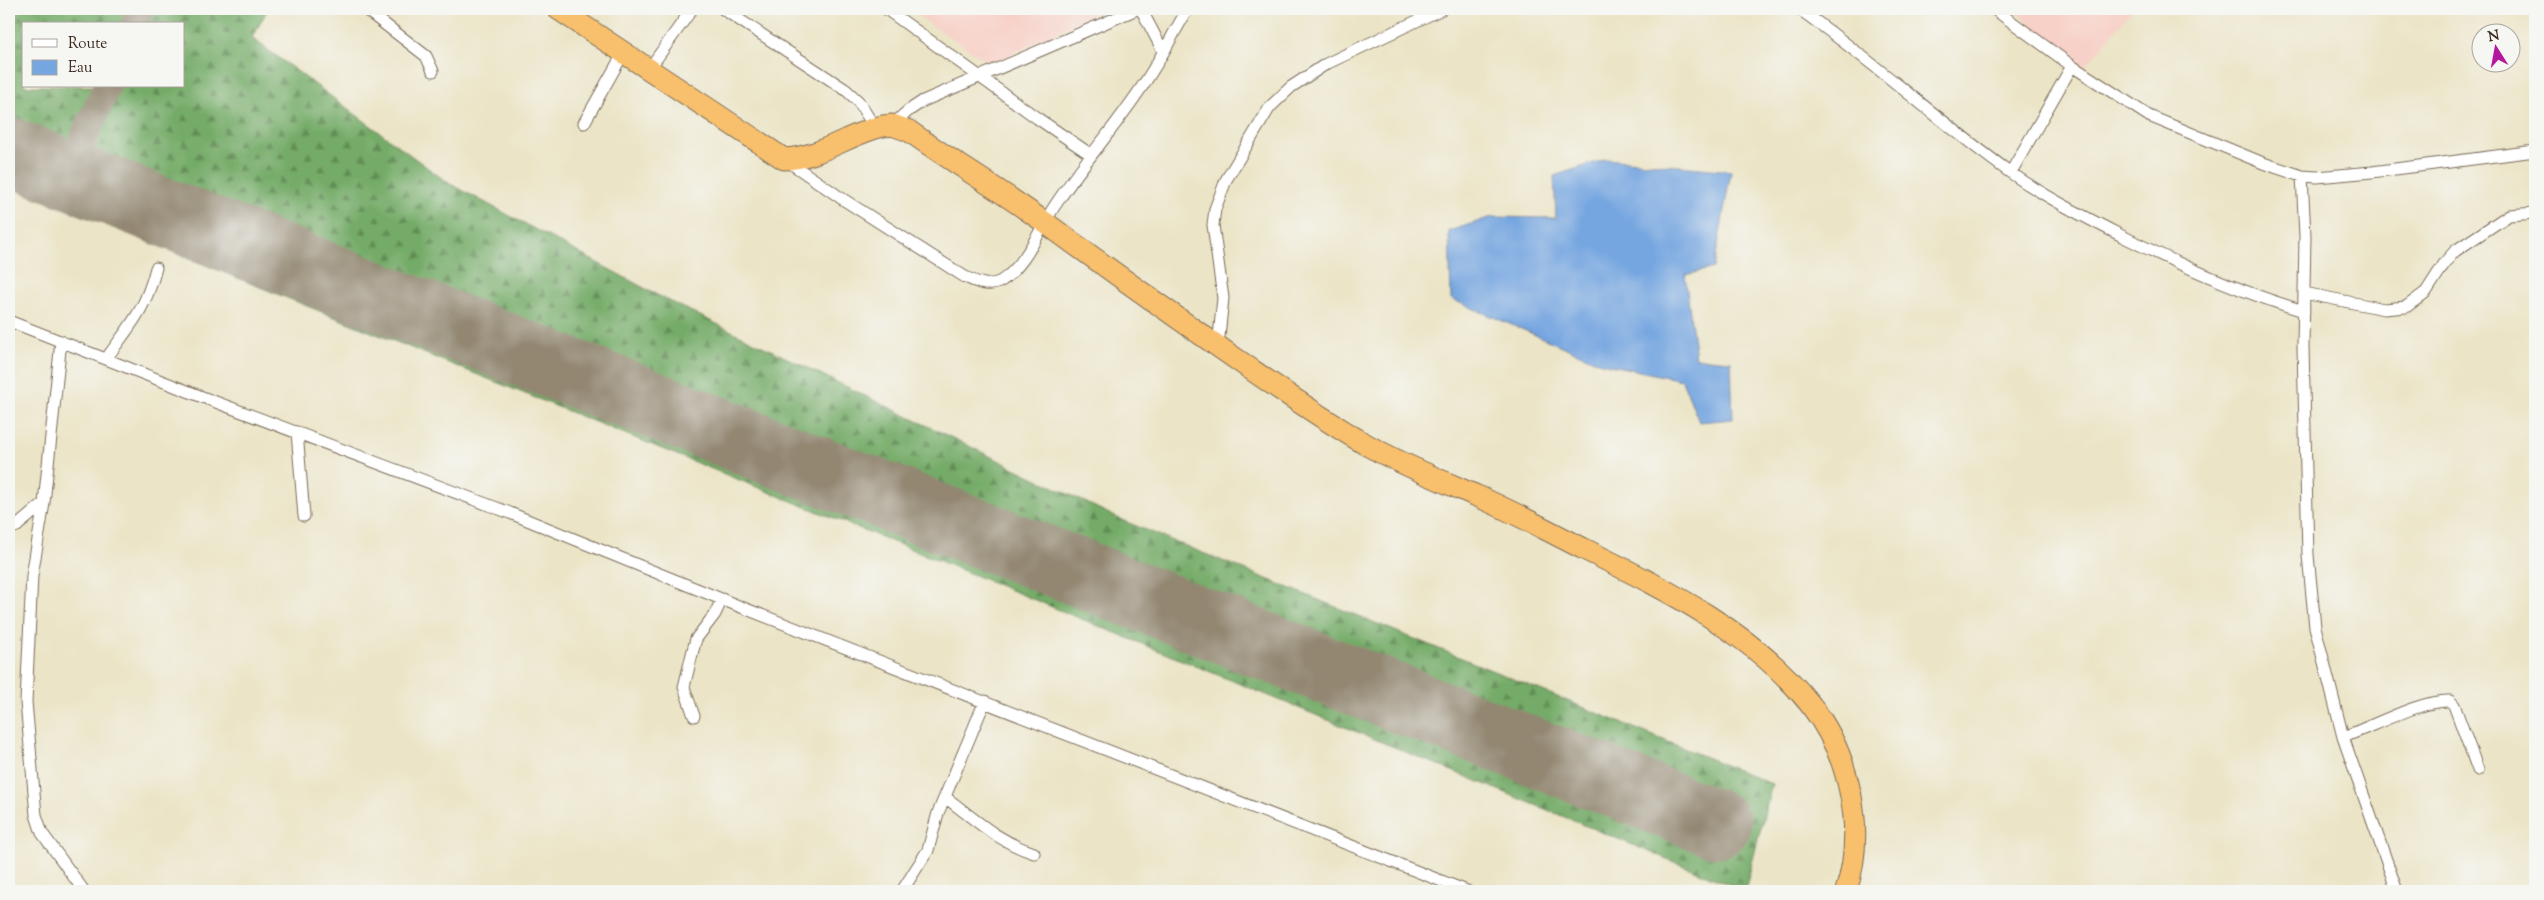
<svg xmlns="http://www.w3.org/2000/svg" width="2544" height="900" font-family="'Sorts Mill Goudy',serif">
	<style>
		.built { fill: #f7d1c8 }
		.forest { fill: url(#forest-firs); stroke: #586a43; fill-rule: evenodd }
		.water { fill: #76a6e0; stroke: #58687f }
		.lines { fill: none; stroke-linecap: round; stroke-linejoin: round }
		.taxiway { stroke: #938772; stroke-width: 28 }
		.runway { stroke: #938772; stroke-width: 68 }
		.street-casing { stroke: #796b59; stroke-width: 13 }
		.highway-casing { stroke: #796b59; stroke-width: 23 }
		.street { stroke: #fff; stroke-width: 11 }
		.highway { stroke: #f8bf6c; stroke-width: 21 }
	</style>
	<defs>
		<pattern id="forest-firs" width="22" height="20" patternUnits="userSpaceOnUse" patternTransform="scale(1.25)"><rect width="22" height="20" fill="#74ab68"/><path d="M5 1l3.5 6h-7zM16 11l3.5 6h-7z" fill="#608b55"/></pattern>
	</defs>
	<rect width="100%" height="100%" fill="#f6f6f2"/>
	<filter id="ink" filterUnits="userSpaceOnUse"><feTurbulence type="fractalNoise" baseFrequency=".02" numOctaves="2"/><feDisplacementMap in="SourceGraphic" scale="10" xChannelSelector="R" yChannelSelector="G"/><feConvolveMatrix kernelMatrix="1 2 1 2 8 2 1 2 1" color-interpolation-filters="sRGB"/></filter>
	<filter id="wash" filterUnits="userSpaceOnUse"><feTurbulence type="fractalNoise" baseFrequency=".0096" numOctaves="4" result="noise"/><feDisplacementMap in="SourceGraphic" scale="20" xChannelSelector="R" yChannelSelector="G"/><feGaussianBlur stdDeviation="1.12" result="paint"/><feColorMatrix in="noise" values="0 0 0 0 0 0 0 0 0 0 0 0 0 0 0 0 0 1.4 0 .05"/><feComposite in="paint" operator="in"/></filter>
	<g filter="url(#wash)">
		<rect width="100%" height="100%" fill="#ebe4c6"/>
		<path class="built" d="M908 9H1105L991 64Z
			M2011 9H2133L2085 67Z"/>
		<path class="forest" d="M9 9H268L252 38 447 182 659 296 1124 521 1772 784 1745 891 913 550 9 186ZM24 24H184V86H24Z"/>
		<path class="water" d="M1606 159 1731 171 1714 268 1685 275 1696 358 1731 361 1733 419 1699 422 1682 380 1601 363 1451 299 1449 231 1492 217 1556 218 1554 176Z"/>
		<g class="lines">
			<path class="taxiway" d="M135 24 141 9
				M68 174 107 86"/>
			<path class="runway" d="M9 151 1717 824"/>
		</g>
	</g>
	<g filter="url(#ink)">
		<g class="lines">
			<g class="street-casing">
				<path id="street" d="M365 9 426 56 433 71
					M723 9 846 90 858 101 875 128
					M886 9 1037 118 1090 154
					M1141 9 1163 51
					M1799 9C1872 60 1938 121 2011 173 2047 198 2087 218 2126 238 2184 267 2242 293 2304 311
					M1994 9 2072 66 2149 116 2263 163 2302 176 2317 177 2372 172 2535 151
					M649 69 692 9
					M584 123 624 52
					M892 125 908 111 923 101 1137 9
					M786 160 841 198 965 277C976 282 989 288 1001 281 1028 264 1040 226 1058 201 1088 156 1126 115 1154 68 1166 49 1176 28 1188 9
					M2011 172 2072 66
					M2302 176 2305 236 2303 346 2308 555 2315 627 2343 737 2397 891
					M2304 293 2384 309 2406 307 2426 292 2446 261 2455 251 2509 215 2535 213
					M9 321 205 398 510 513 741 607 1467 891
					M61 341 44 503 32 576 26 702 36 815 42 833 84 891
					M1218 346 1223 298 1213 225 1215 209 1226 180 1270 107 1291 87 1326 64 1442 9
					M106 359C131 324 145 311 156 268
					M297 432 304 516
					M9 529 17 526 44 503
					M694 716 684 687 693 650 696 639 715 614 722 599
					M2343 737C2370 728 2423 699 2450 701L2454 705 2478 770
					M945 797C976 820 997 841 1034 853
					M902 891 928 850 938 813 985 701"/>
			</g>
			<g class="highway-casing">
				<path id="highway" d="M558 9 784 159C820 158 848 134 883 126L892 125 909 131C954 163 1002 191 1047 224 1110 270 1174 316 1239 361 1281 390 1323 420 1367 445 1403 465 1440 480 1477 496 1514 512 1550 532 1586 550 1667 590 1753 632 1810 704 1850 755 1866 830 1846 891"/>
			</g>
			<use href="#street" class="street"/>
			<use href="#highway" class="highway"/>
		</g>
	</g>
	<rect width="2544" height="900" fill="none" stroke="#f6f6f2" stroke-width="30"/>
	<rect x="22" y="22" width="162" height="65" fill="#f6f6f2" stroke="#aba49d"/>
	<rect x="32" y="39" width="25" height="8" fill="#ffffff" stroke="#aba49d"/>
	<text x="68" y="48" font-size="15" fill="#3b2a1e">Route</text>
	<rect x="32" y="60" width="25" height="15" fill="#76a6e0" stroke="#aba49d"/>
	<text x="68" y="72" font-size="15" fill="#3b2a1e">Eau</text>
	<g transform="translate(2496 48) rotate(349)"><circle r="24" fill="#f6f6f2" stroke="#aba49d"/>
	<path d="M0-4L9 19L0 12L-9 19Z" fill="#b5179e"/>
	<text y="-8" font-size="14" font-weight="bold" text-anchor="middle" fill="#3b2a1e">N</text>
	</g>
</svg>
